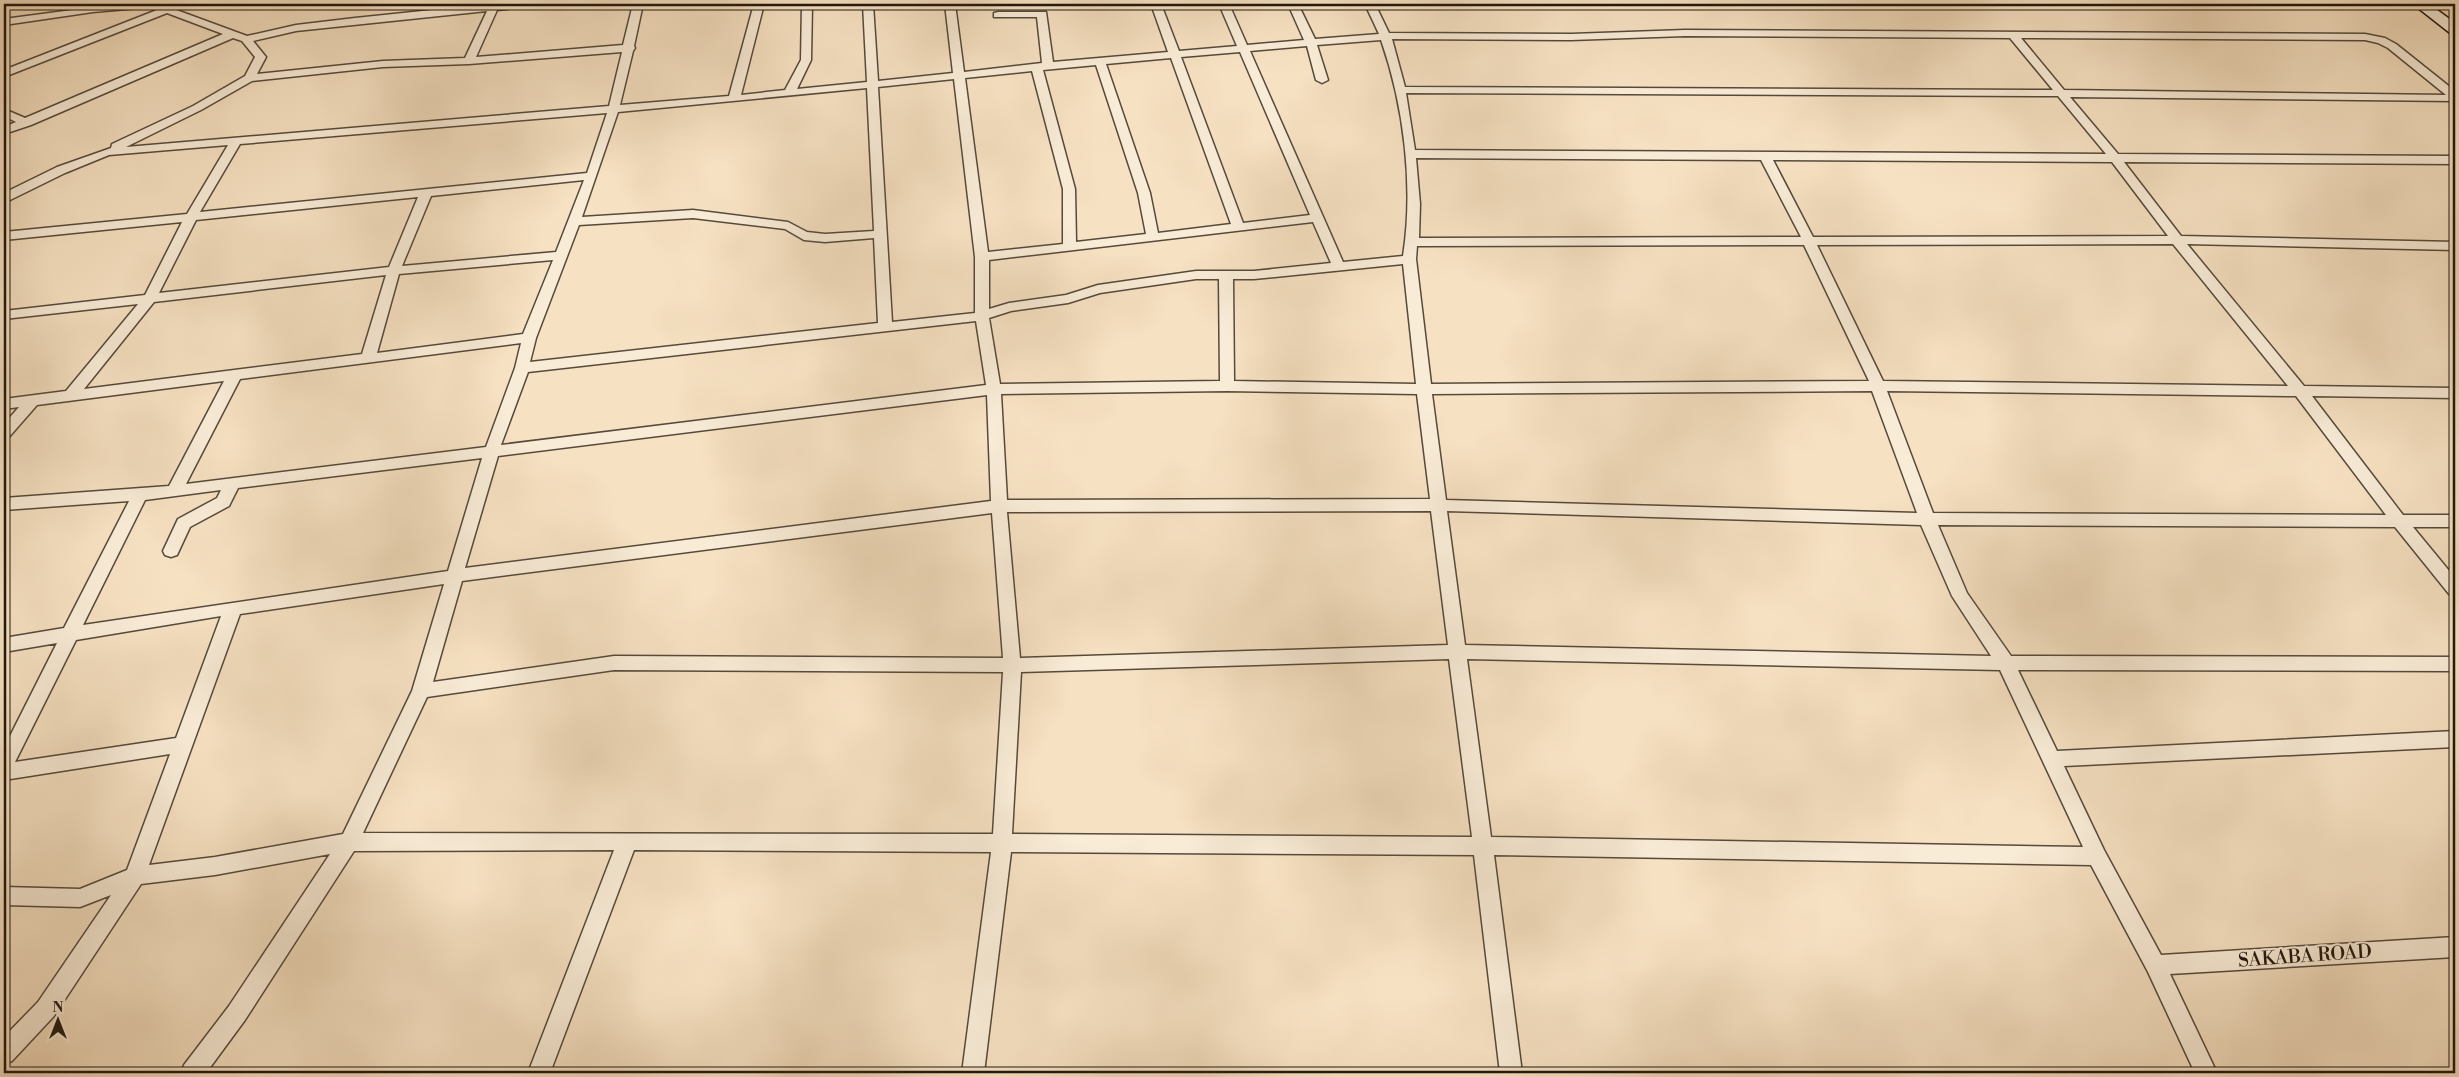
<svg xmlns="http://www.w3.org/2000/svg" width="2459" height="1077" font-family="'Libre Bodoni',serif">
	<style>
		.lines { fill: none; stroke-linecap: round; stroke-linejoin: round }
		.street-casing { stroke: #564a3c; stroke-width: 3 }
		.secondary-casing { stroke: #20180f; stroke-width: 3 }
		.street { fill: #f9ecd7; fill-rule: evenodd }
		.secondary { fill: #f9ecd7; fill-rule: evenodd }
		.labels { text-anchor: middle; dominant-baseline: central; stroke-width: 4; stroke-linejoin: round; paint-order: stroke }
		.near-street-label { font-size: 19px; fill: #20180f; stroke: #f9ecd7 }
	</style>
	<rect width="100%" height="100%" fill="#f6e1c2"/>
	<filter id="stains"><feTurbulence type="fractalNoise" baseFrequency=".004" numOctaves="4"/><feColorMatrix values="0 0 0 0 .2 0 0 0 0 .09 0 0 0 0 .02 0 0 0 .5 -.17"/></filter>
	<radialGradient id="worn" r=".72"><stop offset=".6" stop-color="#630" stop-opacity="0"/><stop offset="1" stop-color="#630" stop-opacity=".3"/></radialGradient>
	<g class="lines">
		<g class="street-casing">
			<path id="street" d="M118 4H160L247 36 296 25 355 18 490 4H531L526 7 497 10 476 57 623 45 633 4H643L634 46 635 48 633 51 620 105 729 96 754 4H764L741 95 785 90 801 60 802 4H812L811 60 797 89 867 82 863 4H873L878 81 953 73 945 4H955L964 72 1042 63 1037 17H994V13L998 12H1046L1053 62 1168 52 1151 4H1161L1179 51 1237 46 1219 4H1229L1247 45 1304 40 1288 4H1298L1315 39 1379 34 1365 4H1375L1389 33 1571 34 1685 30 2365 34 2385 38 2396 44 2455 91V101L2070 97 2118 154 2455 156V164L2124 162 2181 236 2455 242V250L2187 244 2304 386 2455 388V398L2312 396 2403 515H2455V527H2413L2455 578V595L2449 594 2395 527 1938 525 1967 593 2011 656 2455 657V671L2018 670 2057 751 2455 731V747L2064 766 2104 850 2161 955 2455 937V957L2170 974 2217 1073H2195L2148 972 2091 865 1494 855 1522 1073H1500L1474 855 1011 852 984 1073H962L991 852 634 850 550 1073H528L614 850 354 851 245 1020 206 1073H181L184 1065 229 1006 330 854 215 875 141 884 54 1016 12 1061 4 1064V1037L38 1002 111 895 80 907 4 905V887L80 889 127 870 170 754 4 780V748L57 643 4 652V638L64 628 129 501 4 510V498L169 486 224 381 37 405 9 437 4 438V424L19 407 4 409V399L66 391 138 304 4 319V311L145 295 182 222 4 240V232L187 214 228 145 109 155 65 173 8 201 4 202V193L57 167 111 148 112 144 193 106 245 76 255 57 242 41 233 38 31 125 4 134V127L16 122 4 116V109L25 118 223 34 167 13 4 77V70L157 10 150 7 93 12 4 25V19ZM487 11 465 58 383 61 257 74 266 57 253 41 296 31ZM1685 36 2010 38 2053 90 1405 87 1392 39 1571 40ZM2021 38 2365 40 2378 43 2388 48 2446 95 2064 90ZM1381 40C1404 106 1414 186 1403 256L1343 262 1250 51 1307 46 1316 80 1322 83 1328 80 1317 45ZM622 52 609 106 126 147 201 110 252 81 383 67 469 64ZM1240 52 1310 215 1243 223 1181 57ZM1171 58 1231 224 1158 233 1150 193 1106 64ZM1096 65 1138 193 1146 234 1076 242 1075 189 1043 70ZM1032 71 1063 189V244L988 252 965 78ZM954 79 975 257V313L892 322 878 87ZM867 88 874 231 825 234 807 232 788 222 693 210 582 217 618 112ZM1406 93 2058 96 2106 154 1415 150ZM607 113 587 173 200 212 240 144ZM1416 158 1761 160 1801 237 1419 238 1420 204ZM1773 160 2112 162 2168 236 1813 237ZM584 180 556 252 402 266 431 196ZM418 197 389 267 159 293 196 220ZM693 218 785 229 804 240 825 242 874 238 878 323 530 362 536 338 579 225ZM1313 222 1331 263 1254 271H1196L1098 285 1066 295 1009 303 989 309V260ZM2173 244 2288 386 1883 381 1817 245ZM1804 245 1869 381 1431 384 1416 259 1417 246ZM553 260 523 334 377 353 399 274ZM1403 264 1416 384 1234 381 1233 279H1254ZM386 275 362 354 84 389 154 302ZM1196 279H1219L1220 381 1000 384 989 318 1011 311 1068 303 1100 293ZM976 321 986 385 501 445 528 372ZM521 343 515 368 486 447 186 484 240 379ZM1227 391 1417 394 1430 499 1007 500 1001 394ZM1872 391 1917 513 1446 500 1432 394ZM1887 391 2296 396 2386 515 1933 513ZM987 395 991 501 465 568 498 456ZM482 458 448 571 83 625 145 500 221 490 217 498 178 519 163 551 165 555 171 557 177 555 190 527 229 506 238 488ZM1431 511 1448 645 1020 658 1007 512ZM1447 511 1921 525 1952 596 1991 656 1465 645ZM992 513 1003 658 614 656 433 682 462 581ZM444 584 412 691 343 834 215 857 149 865 240 614ZM221 616 176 738 15 762 76 640ZM1449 659 1472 837 1012 834 1021 672ZM1467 659 2000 670 2083 847 1491 837ZM614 670 1003 672 993 834 363 833 427 697Z"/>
		</g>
		<g class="secondary-casing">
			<path id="secondary" d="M2413 4H2429L2455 23V34L2450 33Z"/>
		</g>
		<use href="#street" class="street"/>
		<use href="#secondary" class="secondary"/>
	</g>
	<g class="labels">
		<g class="near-street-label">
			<text transform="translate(2305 956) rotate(-4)">SAKABA ROAD</text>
		</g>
	</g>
	<rect width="2459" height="1077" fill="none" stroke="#f6e1c2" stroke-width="20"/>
	<rect x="5" y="5" width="2449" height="1067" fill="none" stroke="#20180f" stroke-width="2.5"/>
	<rect x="10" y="10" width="2439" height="1057" fill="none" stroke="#20180f"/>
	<g transform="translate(58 1020)" stroke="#f9ecd7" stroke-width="4" paint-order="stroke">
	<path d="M0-4L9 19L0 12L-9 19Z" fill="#20180f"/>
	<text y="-8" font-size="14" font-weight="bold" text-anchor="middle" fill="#20180f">N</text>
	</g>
	<rect width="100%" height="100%" filter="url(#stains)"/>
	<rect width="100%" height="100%" fill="url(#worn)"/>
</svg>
